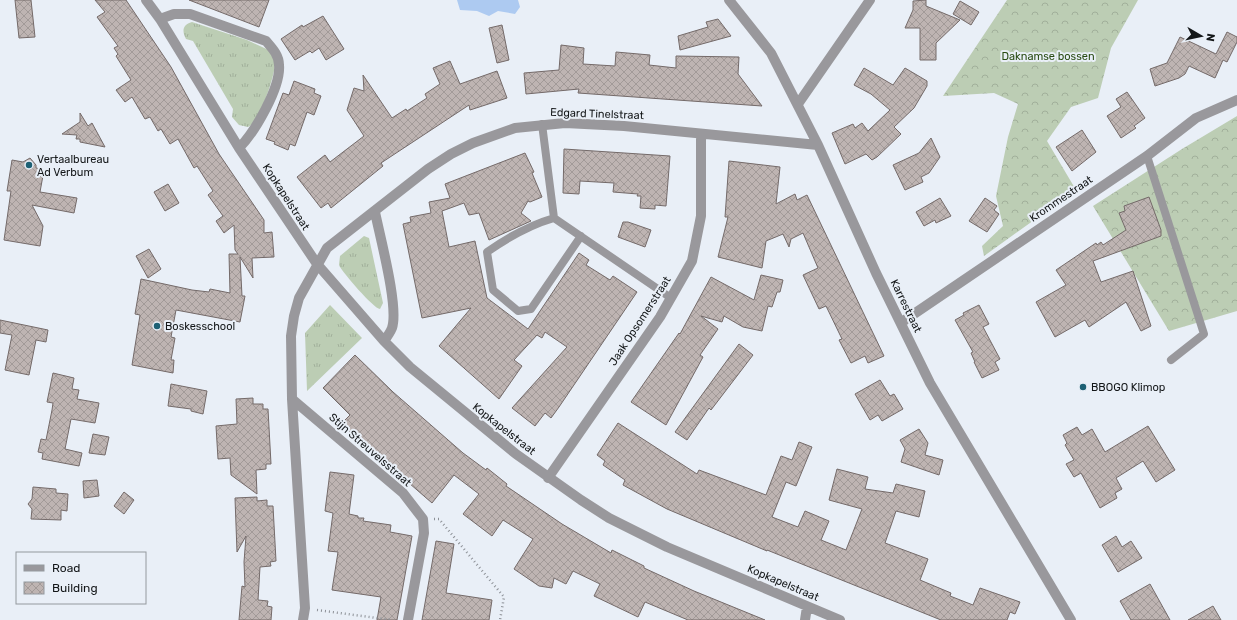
<svg xmlns="http://www.w3.org/2000/svg" width="1237" height="620" font-family="Rubik,sans-serif">
	<style>
		.grass { fill: url(#grass-tufts) }
		.forest { fill: url(#forest-crowns) }
		.water { fill: #adcaf1 }
		.building { fill: url(#building-cross-hatch); stroke: #746a69 }
		.lines { fill: none; stroke-linecap: round; stroke-linejoin: round }
		.path { stroke: #8d9197; stroke-width: 2.5; stroke-dasharray: 1 3; stroke-linecap: butt }
		.lane { stroke: #99989c; stroke-width: 8 }
		.street { stroke: #99989c; stroke-width: 10 }
		.poi-dot { fill: #1d6074; stroke: #e9eff7; stroke-width: 1.5 }
		.labels { text-anchor: middle; dominant-baseline: central; stroke-width: 4; stroke-linejoin: round; paint-order: stroke }
		.park-label { font-size: 11px; fill: #294b13; stroke: #e9eff7 }
		.street-label { font-size: 11px; fill: #141719; stroke: #e9eff7 }
		.poi-label { font-size: 11px; fill: #141719; stroke: #e9eff7; text-anchor: start }
	</style>
	<defs>
		<pattern id="grass-tufts" width="24" height="20" patternUnits="userSpaceOnUse"><rect width="24" height="20" fill="#bccdb4"/><path d="M3 7l-1-3M5 7V3M7 7l1-3M15 17l-1-3M17 17v-4M19 17l1-3" fill="none" stroke="#a1af9a"/></pattern>
		<pattern id="forest-crowns" width="20" height="18" patternUnits="userSpaceOnUse"><rect width="20" height="18" fill="#bccdb4"/><path d="M2 6a3 3 0 1 1 6 0M12 15a3 3 0 1 1 6 0" fill="none" stroke="#a1af9a"/></pattern>
		<pattern id="building-cross-hatch" width="8" height="8" patternUnits="userSpaceOnUse"><rect width="8" height="8" fill="#beb4b2"/><path d="M0 0l8 8M0 8l8-8" fill="none" stroke="#a29a98"/></pattern>
	</defs>
	<rect width="100%" height="100%" fill="#e9eff7"/>
	<path class="grass" d="M192 22 247 40 273 52C274 58 275 64 274 71 271 85 260 120 248 127L239 125 232 117 233 109 193 41 186 39C182 31 182 25 192 22Z
		M364 236 369 238 383 303 380 309C374 309 342 272 339 265L340 256Z
		M330 305 362 338 307 391 305 333Z"/>
	<path class="forest" d="M1007 0H1138L1111 48 1098 98 1071 107 1047 141 1076 190 984 256 982 246 1003 226 996 196 1008 137 1018 104 994 93 943 96Z
		M1237 116V311L1169 331 1093 206 1182 149Z"/>
	<path class="water" d="M457 0H518L520 7 515 14 498 11 489 16 477 11 460 10Z"/>
	<path class="building" d="M15 0H31L35 37 19 38Z
		M95 0H126L171 67 219 154 264 220V233L272 232 274 257 252 258 253 278 240 257 242 296H245L240 322 176 310 171 337 175 338 171 360H174L173 373 132 365 140 315 135 314 141 279 192 290 209 292 210 289 230 293 229 254H238L235 250 234 225 224 233 216 221 223 216 208 195 213 191 197 166 194 168 178 139 170 144 161 129 158 131 150 117 145 119 132 97 125 102 116 90 131 80 116 56 118 54 114 48 118 46 97 17 105 12Z
		M189 0H269L259 27Z
		M926 0V6L960 20 936 43V60H920V28H905L913 10V1Z
		M960 1 979 12 971 25 953 14Z
		M323 16 344 49 326 60 319 48 312 53 310 51 295 60 281 39 302 25 303 27Z
		M718 19 731 36 680 50 678 36 708 27 706 22Z
		M502 25 509 60 497 63 489 28Z
		M1227 32 1237 37V42L1227 62 1223 60 1215 78 1189 66 1185 74 1179 78 1155 86 1150 69 1167 63 1180 37 1216 54Z
		M561 45 584 48 583 64 615 66 616 52 650 55 649 65 676 68V56L739 57 738 74 762 106 578 93 579 89 526 94 524 73 559 70Z
		M450 61 460 84 497 71 507 98 470 110 469 105 381 163 383 166 331 208 328 203 321 208 297 177 325 155 330 162 364 136 347 110 354 88 364 91 363 75 392 118 406 109 407 111 427 98 425 94 440 84 433 68Z
		M864 68 893 85 905 68 927 81V86L914 108 894 127 901 134 877 157 872 160 866 154 845 164 832 133 853 124 855 128 862 123 868 131 890 110 871 94 854 85Z
		M294 81 315 89 314 93 321 96 314 115 307 112 295 146 290 144 288 150 274 144 275 142 266 139 283 93 289 95Z
		M1127 92 1145 118 1134 126 1136 128 1121 138 1107 116 1121 107 1116 99Z
		M80 113 88 126 92 123 105 147 80 142V139H76L77 135 62 134 80 122Z
		M1082 130 1096 152 1072 171 1056 147Z
		M931 138 940 157 929 173 921 177 923 182 905 190 893 165 919 153Z
		M564 149 670 156 666 206 655 205V209L640 208 641 196H637L638 194 613 192 614 183 580 181 579 194 563 193Z
		M525 153 534 172 532 173 542 197 530 202 528 201 521 213 531 221 489 240 479 213 469 215 464 203 442 211 449 247 475 241 487 298 528 329 579 253 589 260 586 265 610 280 613 276 637 292 559 407 551 418 545 413 535 426 512 408 567 347 545 332 542 338 537 335 514 360 522 366 499 399 439 346 471 308 422 318 403 224 411 222 410 217 431 213 429 202 450 198 445 184Z
		M30 158 36 165V168L44 170 40 192 77 198 74 213 32 205 43 226 40 246 4 240 11 191H7L12 160 23 162Z
		M729 161 780 167 776 204 795 194 797 200 807 195 884 356 868 363 865 356 851 363 839 340 842 339 826 306 819 309 803 275 818 268 803 233 791 239 789 247 783 234 766 241 762 268 718 257 728 217H725Z
		M168 184 179 203 165 211 154 192Z
		M1149 197 1161 230V236L1093 261 1101 282 1133 271 1151 326 1141 331 1126 302 1089 327 1085 320 1055 337 1036 302 1066 285 1056 270 1096 243 1097 245 1101 242 1103 245 1126 230 1119 213 1125 211 1124 206Z
		M940 198 951 216 936 223 935 220 924 226 916 212Z
		M985 198 997 206 994 210 999 214 987 232 969 221Z
		M623 222H628L651 230 645 247 618 237Z
		M149 249 161 269 148 278 136 256Z
		M761 275 783 280 780 292H777L772 307 768 306 762 331 743 327 724 316 722 322 701 316 718 329 700 355 703 357 666 425 631 402 679 333 680 334 711 277 754 300Z
		M979 305 989 324 983 327 1000 359 995 362 999 370 982 378 974 362H975L971 353 973 352 955 320 964 315 963 313Z
		M0 320 48 330 46 342 36 340 29 375 5 370 12 335 0 333Z
		M739 344 753 355 711 410 709 408 687 440 675 432Z
		M355 355 393 392 463 453 486 470 487 468 507 484 506 486 562 524 611 553 612 550 644 566V568L694 591 765 620H688L645 602 638 617 594 596 600 584 573 571 566 584 554 578 552 588 539 586 514 569 533 539 503 520 492 536 463 514 479 494 454 475 432 503 341 424 350 415 323 388Z
		M53 373 74 378 72 389 79 390 77 399 99 403 95 423 71 419 65 449 82 453 79 466 42 459 43 453 38 452 41 439 46 440 52 410 53 403 47 402Z
		M880 380 890 396 894 394 903 409 882 421 878 415 870 420 855 394Z
		M171 384 207 391 203 414 191 411V409L168 406Z
		M253 398V404H263V409H268L271 464H266V469L256 470 257 494 231 475 230 458 218 459 216 426 237 424 236 399Z
		M618 423 697 474 699 470 766 495 781 456 792 460 799 442 812 447 796 486 786 482 772 517 798 527 805 511 829 521 821 540 846 550 862 509 829 500 837 469 868 477 865 489 893 493 896 484 925 491 919 517 896 511 885 543 928 559 920 580 951 593 950 596 973 605 980 588 1020 602 1015 614 1010 612 1007 620H941L767 550V551L667 509 623 485 625 480 603 465 605 461 597 455Z
		M1148 426 1175 470 1156 482 1143 461 1116 478 1122 489 1115 493 1117 498 1100 508 1081 473 1074 477 1066 464 1074 460 1065 445 1067 443 1063 435 1077 427 1082 435 1092 429 1105 452Z
		M919 429 928 443 925 455 943 460 939 475 901 462 905 449 900 440Z
		M93 434 109 437 105 455 89 453Z
		M330 472 354 475 349 514 358 516V518H364L363 521 391 525 390 532 412 536 397 620H377L381 597 332 590 338 552 328 551 333 513 325 511Z
		M97 480 99 496 84 498 83 481Z
		M33 487 56 489V493L68 494 67 511 61 510V520L31 519 32 509 28 504 32 499Z
		M124 492 134 500 124 514 114 506Z
		M257 497V501L267 500V506H273L276 561 270 562 271 566 260 567 258 600 268 601 267 606 272 607 271 620H239L242 586 245 587 244 562 246 536 237 552 235 498Z
		M1116 536 1122 547 1131 541 1142 558 1118 572 1102 545Z
		M436 541 454 544 446 593 492 600 489 620H422Z
		M1150 584 1170 620H1131L1120 601Z
		M1213 606 1221 620H1188Z"/>
	<g class="lines">
		<path class="path" d="M434 519H439L504 597 500 620
			M317 610 392 620"/>
		<path class="lane" d="M542 124 554 218 671 298
			M1147 156 1204 334 1171 360
			M554 218C530 225 507 238 487 252L493 290 518 311 531 309 581 236"/>
		<path class="street" d="M146 0 160 19 239 148 317 264 384 341 410 367 516 454 581 500 609 518 667 547 840 620
			M729 0 771 53 818 145 876 273 930 383 1071 620
			M160 19 174 14H190L266 41C272 48 279 55 279 65 281 87 255 132 239 148
			M798 104 870 0
			M375 212C380 237 399 307 392 328 390 333 387 337 384 341
			M902 322 1147 156 1196 118 1237 100
			M292 399 403 493 423 519 424 533 408 620
			M548 478 660 317 692 261 701 216V134
			M303 620 305 608 292 399 291 336 294 316 299 298 327 248 428 169 451 154 473 143 515 128 565 123 624 126 818 145
			M805 620 807 607"/>
	</g>
	<g class="poi-dot">
		<circle cx="29" cy="165" r="4"/>
		<circle cx="157" cy="326" r="4"/>
		<circle cx="1083" cy="387" r="4"/>
	</g>
	<g class="labels">
		<g class="park-label">
			<text x="1048" y="56">Daknamse bossen</text>
		</g>
		<g class="street-label">
			<text transform="translate(597 114) rotate(2)">Edgard Tinelstraat</text>
			<text transform="translate(286 197) rotate(57)">Kopkapelstraat</text>
			<text transform="translate(1061 199) rotate(-34)">Krommestraat</text>
			<text transform="translate(906 306) rotate(64)">Karrestraat</text>
			<text transform="translate(640 321) rotate(-57)">Jaak Opsomerstraat</text>
			<text transform="translate(504 429) rotate(38)">Kopkapelstraat</text>
			<text transform="translate(370 450) rotate(41)">Stijn Streuvelsstraat</text>
			<text transform="translate(783 583) rotate(23)">Kopkapelstraat</text>
		</g>
		<g class="poi-label">
			<text x="37" y="159">Vertaalbureau<tspan x="37" dy="13">Ad Verbum</tspan></text>
			<text x="165" y="326">Boskesschool</text>
			<text x="1091" y="387">BBOGO Klimop</text>
		</g>
	</g>
	<rect x="16" y="552" width="130" height="52" fill="#e9eff7" stroke="#94999e"/>
	<rect x="24" y="565" width="20" height="6" fill="#99989c" stroke="#94999e"/>
	<text x="52" y="572" font-size="12" fill="#141719">Road</text>
	<rect x="24" y="582" width="20" height="12" fill="url(#building-cross-hatch)" stroke="#94999e"/>
	<text x="52" y="592" font-size="12" fill="#141719">Building</text>
	<g transform="translate(1201 36) rotate(99)" stroke="#e9eff7" stroke-width="3" paint-order="stroke">
	<path d="M0-3L7 15L0 10L-7 15Z" fill="#141719"/>
	<text y="-6" font-size="11" font-weight="bold" text-anchor="middle" fill="#141719">N</text>
	</g>
</svg>
